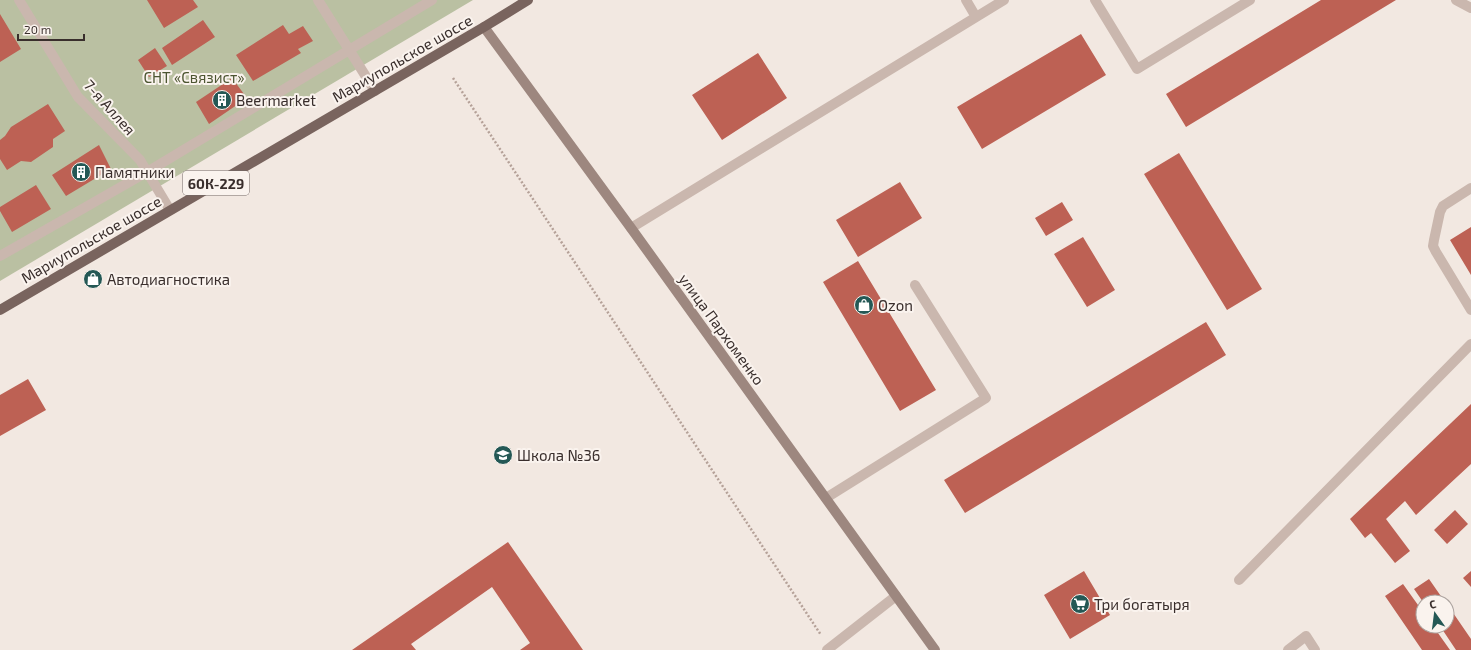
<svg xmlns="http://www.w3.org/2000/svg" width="1471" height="650" font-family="'Exo 2',sans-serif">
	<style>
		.green { fill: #bac0a2 }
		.building { fill: #bd6154 }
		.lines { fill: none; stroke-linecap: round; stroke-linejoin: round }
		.path { stroke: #b5a198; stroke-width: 2.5; stroke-dasharray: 2 2; stroke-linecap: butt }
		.lane { stroke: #cab7ae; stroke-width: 10 }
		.secondary { stroke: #9d877f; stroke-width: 10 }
		.primary { stroke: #79645e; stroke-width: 10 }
		.labels { text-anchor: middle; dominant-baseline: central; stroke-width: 4; stroke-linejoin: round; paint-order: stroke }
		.shield { fill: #faf3ee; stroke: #736966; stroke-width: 1 }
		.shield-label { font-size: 14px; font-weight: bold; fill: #392e2c }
		.street-label { font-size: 15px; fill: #392e2c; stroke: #faf3ee }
		.park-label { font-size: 15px; fill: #4c5531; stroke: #faf3ee }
		.poi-label { font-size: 15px; fill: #392e2c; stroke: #faf3ee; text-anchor: start }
	</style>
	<rect width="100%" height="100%" fill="#f2e8e1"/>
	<path class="green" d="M0 0H473L0 281Z"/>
	<path class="building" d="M147 0H193L198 7 164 28Z
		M1321 0H1396L1186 127 1166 94Z
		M0 14 21 49 0 62Z
		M203 20 215 37 172 65 162 48Z
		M283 25 289 34 303 26 313 41 298 49 301 53 253 81 236 55Z
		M1081 34 1106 75 982 149 957 107Z
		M155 48 167 66 149 77 138 60Z
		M758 53 787 98 722 140 692 95Z
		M232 78 247 98 209 124 196 102Z
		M48 104 65 131 53 139V147L31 162 21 161 7 170 0 159V140L5 136 11 127Z
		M99 145 111 169 66 196 52 175Z
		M1179 153 1262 289 1227 310 1144 174Z
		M900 182 922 218 858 257 836 220Z
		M36 185 51 209 12 232 0 211V207Z
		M1062 202 1073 220 1046 236 1035 218Z
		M1471 227V275L1450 240Z
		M1083 237 1115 290 1087 307 1054 254Z
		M858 261 936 390 900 411 823 282Z
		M1206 322 1226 355 965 513 944 480Z
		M28 379 46 410 0 436V395Z
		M1471 404V464L1416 515 1405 501 1386 519 1410 551 1395 563 1371 533 1365 538 1350 519Z
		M1455 510 1468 524 1447 544 1434 530Z
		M508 542 583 650H520L530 643 492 587 411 644 416 650H352Z
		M1084 571 1110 615 1070 639 1044 595Z
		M1471 571V587L1463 578Z
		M1429 579 1445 602H1423L1414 589Z
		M1403 584 1423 612V626H1433L1450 650H1422L1385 596Z
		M1447 604 1471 639V650H1456L1440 626H1447Z"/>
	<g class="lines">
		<path class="path" d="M453 78 821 635"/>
		<path class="lane" d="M19 0 78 97 140 160 170 210
			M318 0 375 91
			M966 0 976 17
			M1095 0 1137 69 1250 0
			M1456 0 1471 8
			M1471 188 1443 206 1440 212 1434 240 1433 246 1436 252 1471 310
			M631 228 1004 0
			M0 256 147 172 432 0
			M826 498 986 398 915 285
			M1239 580 1471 344
			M827 650 896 596
			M1288 650 1306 636 1315 650"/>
		<path class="secondary" d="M484 27 631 228 935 650"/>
		<path class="primary" d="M0 310 484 27 528 0"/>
	</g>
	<defs>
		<g id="building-disc" transform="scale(1)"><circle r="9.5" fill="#245855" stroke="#faf3ee"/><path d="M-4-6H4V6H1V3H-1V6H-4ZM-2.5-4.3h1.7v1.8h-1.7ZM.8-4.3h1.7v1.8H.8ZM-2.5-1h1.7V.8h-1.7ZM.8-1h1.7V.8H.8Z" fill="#fff"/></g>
		<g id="shop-disc" transform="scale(1)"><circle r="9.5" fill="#245855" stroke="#faf3ee"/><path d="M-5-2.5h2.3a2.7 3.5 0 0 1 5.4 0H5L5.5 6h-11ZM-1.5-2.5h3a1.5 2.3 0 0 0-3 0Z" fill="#fff"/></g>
		<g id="school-disc" transform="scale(1)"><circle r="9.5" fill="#245855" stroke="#faf3ee"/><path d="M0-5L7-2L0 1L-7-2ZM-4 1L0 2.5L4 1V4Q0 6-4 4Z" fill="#fff"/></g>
		<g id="supermarket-disc" transform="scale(1)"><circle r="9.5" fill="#245855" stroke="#faf3ee"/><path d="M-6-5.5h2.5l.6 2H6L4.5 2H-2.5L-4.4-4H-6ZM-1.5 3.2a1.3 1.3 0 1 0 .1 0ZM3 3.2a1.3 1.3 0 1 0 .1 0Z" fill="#fff"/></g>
	</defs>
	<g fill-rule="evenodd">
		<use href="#building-disc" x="222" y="100"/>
		<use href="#building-disc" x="81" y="172"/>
		<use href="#shop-disc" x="93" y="279"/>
		<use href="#shop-disc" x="864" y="305"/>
		<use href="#school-disc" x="503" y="455"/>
		<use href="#supermarket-disc" x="1080" y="604"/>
	</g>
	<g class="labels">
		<rect class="shield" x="183" y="171" width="66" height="24" rx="3"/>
		<g class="shield-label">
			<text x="216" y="183">60К-229</text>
		</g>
		<g class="street-label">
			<text transform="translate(402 58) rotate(-30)">Мариупольское шоссе</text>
			<text transform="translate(110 107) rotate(48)">7-я Аллея</text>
			<text transform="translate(91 239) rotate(-30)">Мариупольское шоссе</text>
			<text transform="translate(722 329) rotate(54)">улица Пархоменко</text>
		</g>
		<g class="park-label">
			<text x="194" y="77">СНТ «Связист»</text>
		</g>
		<g class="poi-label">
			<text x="236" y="100">Beermarket</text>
			<text x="95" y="172">Памятники</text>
			<text x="107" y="279">Автодиагностика</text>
			<text x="878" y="305">Ozon</text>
			<text x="517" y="455">Школа №36</text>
			<text x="1094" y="604">Три богатыря</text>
		</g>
	</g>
	<g transform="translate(1435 614) rotate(346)"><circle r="19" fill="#faf3ee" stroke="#ada4a0"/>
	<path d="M0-3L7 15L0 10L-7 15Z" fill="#245855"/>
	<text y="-6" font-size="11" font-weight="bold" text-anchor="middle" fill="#392e2c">С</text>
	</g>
	<path d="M18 34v6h66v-6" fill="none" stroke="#392e2c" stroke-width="2"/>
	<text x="24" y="34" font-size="12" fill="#392e2c" stroke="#faf3ee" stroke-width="3" paint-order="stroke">20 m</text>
</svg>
